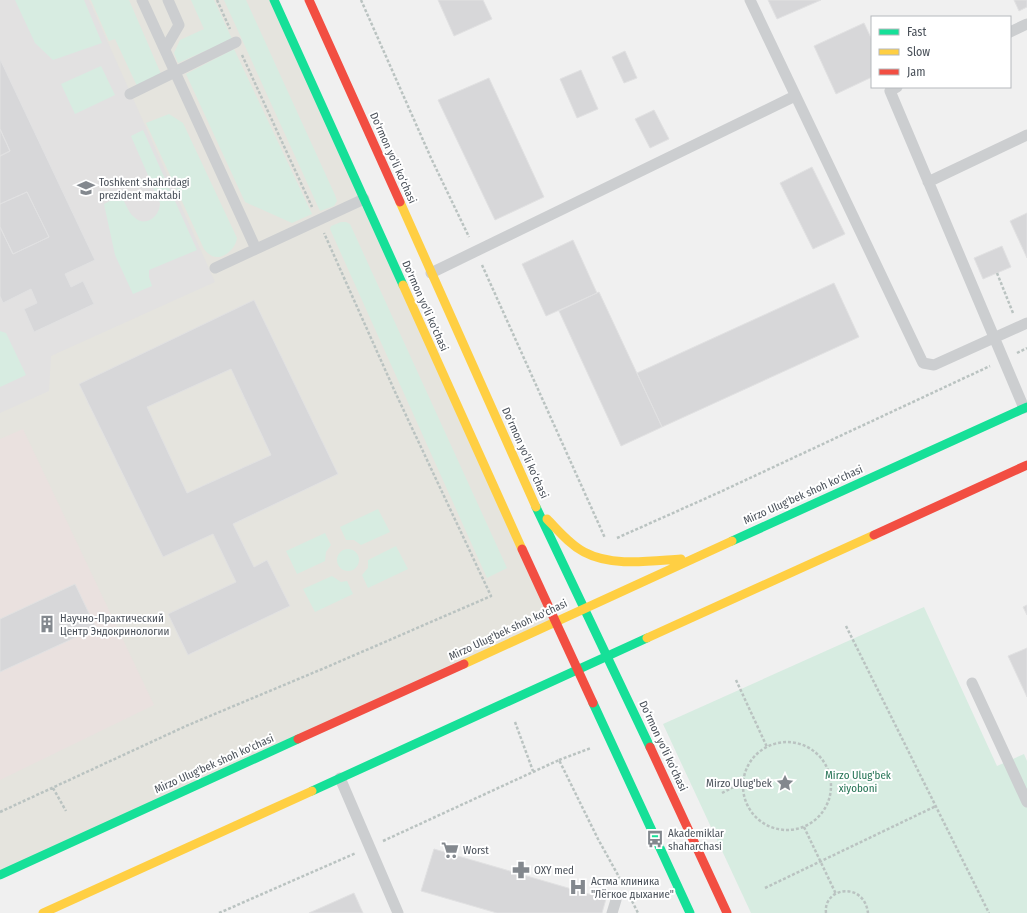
<svg xmlns="http://www.w3.org/2000/svg" width="1027" height="913" font-family="'Fira Sans Condensed',sans-serif">
	<style>
		.commercial { fill: #e5e4de }
		.education { fill: #e2e1e1 }
		.medical { fill: #eae1df }
		.green { fill: #d7ece1 }
		.building { fill: #d7d7d9; stroke: #e1e1e2; fill-rule: evenodd }
		.lines { fill: none; stroke-linecap: round; stroke-linejoin: round }
		.path { stroke: #bac3c1; stroke-width: 2.5; stroke-dasharray: 3 2; stroke-linecap: butt }
		.lane { stroke: #ccced0; stroke-width: 11 }
		.fast { stroke: #16e098; stroke-width: 9 }
		.slow { stroke: #ffcf43; stroke-width: 9 }
		.jam { stroke: #f24e42; stroke-width: 9 }
		.labels { text-anchor: middle; dominant-baseline: central; stroke-width: 4; stroke-linejoin: round; paint-order: stroke }
		.street-label { font-size: 11px; fill: #495059; stroke: #fff }
		.poi-label { font-size: 11px; fill: #495059; stroke: #fff; text-anchor: start }
		.park-label { font-size: 11px; fill: #237253; stroke: #fff }
	</style>
	<rect width="100%" height="100%" fill="#f0f0f0"/>
	<path class="commercial" d="M0 0H274L555 622 0 875Z"/>
	<path class="education" d="M0 0H89L215 282 51 356 49 391 0 413Z"/>
	<path class="medical" d="M23 429 154 705 0 780V439Z"/>
	<path class="green" d="M15 0H84L102 43 53 60 35 43Z
		M91 0H129L161 74 137 86 115 39 109 41Z
		M191 0H214L232 39 178 63 174 53 180 40 204 29Z
		M224 0H246L335 195 337 201 334 206 320 211Z
		M234 49 312 214 292 223 245 202 186 74Z
		M101 66 115 95 75 114 61 84Z
		M169 114 183 123 237 238C236 248 223 261 212 256 209 254 206 252 204 249L146 123Z
		M143 130 197 250 149 270V277L152 286 133 294 115 255 104 204 121 195C125 202 128 212 134 217 145 228 160 217 160 203L131 136Z
		M341 222H346L350 224 507 568 487 578 330 229 331 226Z
		M0 331 6 333 26 375 0 387Z
		M378 509 390 532 361 545 354 540H346L340 527Z
		M325 533 331 545 326 552 325 561 297 574 286 551Z
		M396 546 408 569 368 588 362 575 368 568V560Z
		M337 560a11 11 0 1 1 22 0a11 11 0 1 1-22 0Z
		M332 576 341 582 347 581 353 594 315 612 303 589Z
		M924 607 997 766 1024 754 1027 761V913H751L663 724Z"/>
	<path class="building" d="M438 0H483L492 19 454 36Z
		M768 0H821L777 19Z
		M1014 0H1027V7L1019 11Z
		M864 23 872 40V77L836 94 814 46Z
		M625 51 637 78 624 83 612 57Z
		M0 59 95 260 65 274 71 287 83 281 94 304 34 332 24 309 37 303 31 289 3 303 0 296V227L13 254 49 237 27 192 0 204V156L10 151 0 129Z
		M581 70 598 109 577 118 560 79Z
		M489 78 544 197 495 220 438 100Z
		M654 110 669 139 650 148 635 119Z
		M0 129 10 151 0 156Z
		M812 167 845 234 813 249 780 183Z
		M27 192 49 237 13 254 0 227V204Z
		M1027 213V258L1010 221Z
		M573 240 597 293 546 316 522 264Z
		M1002 246 1011 267 983 279 974 258Z
		M834 283 859 337 662 427 637 373Z
		M599 292 662 427 621 446 559 311Z
		M254 300 338 474 233 524 254 567 267 560 290 606 188 655 168 614 236 582 213 534 163 557 79 384ZM231 369 271 455 187 493 147 407Z
		M75 584 96 628 0 672V619Z
		M1027 605V615L1023 607Z
		M1027 648V697L1008 656Z
		M434 849 606 899 602 913H497L421 891Z
		M354 893 363 913H309Z"/>
	<g class="lines">
		<path class="path" d="M217 0 230 29
			M361 0 431 158 469 237
			M242 55 312 207
			M482 265 605 538
			M997 273 1013 313
			M1017 353 1027 348
			M617 538 720 492 990 366
			M846 626 989 913
			M736 680 767 747
			M515 722 533 771
			M743 786a44 44 0 1 1 88 0a44 44 0 1 1-88 0Z
			M559 760 591 748
			M53 788 66 811
			M722 793 743 782
			M0 812 186 726 327 667 491 596 396 394 324 233
			M804 827 836 894
			M383 841 559 760 598 839 624 886
			M765 888 936 806
			M632 901 638 913
			M219 913 356 853
			M826 913C823 887 864 881 868 913"/>
		<path class="lane" d="M142 0 256 249
			M750 0 923 363 934 365 1027 323
			M1010 32 1027 24
			M165 49 179 25 168 0
			M897 87 890 91 1024 408
			M130 94 236 42
			M928 182 1027 135
			M215 268 364 199
			M431 273 795 96
			M972 683 1027 802
			M340 778 398 913
			M612 913 616 900"/>
		<path class="fast" d="M274 0 403 285
			M536 507 650 747
			M732 541 1027 407
			M593 703 690 913
			M312 791 647 638
			M0 875 298 739"/>
		<path class="slow" d="M400 202 536 507
			M403 285 522 549
			M547 519C558 530 569 544 584 552 612 567 650 561 681 559
			M647 638 874 535
			M464 664 732 541
			M43 913 312 791"/>
		<path class="jam" d="M309 0 400 202
			M874 535 1027 465
			M522 549 593 703
			M298 739 464 664
			M650 747 727 913"/>
	</g>
	<defs>
		<g id="school-bare" transform="scale(1.38)"><path d="M0-5L7-2L0 1L-7-2ZM-4 1L0 2.5L4 1V4Q0 6-4 4Z" fill="#83888e" stroke="#fff" stroke-width="2.5" paint-order="stroke"/></g>
		<g id="building-bare" transform="scale(1.38)"><path d="M-4-6H4V6H1V3H-1V6H-4ZM-2.5-4.3h1.7v1.8h-1.7ZM.8-4.3h1.7v1.8H.8ZM-2.5-1h1.7V.8h-1.7ZM.8-1h1.7V.8H.8Z" fill="#83888e" stroke="#fff" stroke-width="2.5" paint-order="stroke"/></g>
		<g id="sight-bare" transform="scale(1.38)"><path d="M0-6L1.8-2.2L6-1.7L2.9 1.2L3.7 5.4L0 3.3L-3.7 5.4L-2.9 1.2L-6-1.7L-1.8-2.2Z" fill="#83888e" stroke="#fff" stroke-width="2.5" paint-order="stroke"/></g>
		<g id="bus-bare" transform="scale(1.38)"><path d="M-5-6H5V4H4V6H2V4H-2V6H-4V4H-5ZM-3.5-4V0h7V-4ZM-3.5 1.2v1.5H-2V1.2ZM2 1.2v1.5H3.5V1.2Z" fill="#83888e" stroke="#fff" stroke-width="2.5" paint-order="stroke"/></g>
		<g id="supermarket-bare" transform="scale(1.38)"><path d="M-6-5.5h2.5l.6 2H6L4.5 2H-2.5L-4.4-4H-6ZM-1.5 3.2a1.3 1.3 0 1 0 .1 0ZM3 3.2a1.3 1.3 0 1 0 .1 0Z" fill="#83888e" stroke="#fff" stroke-width="2.5" paint-order="stroke"/></g>
		<g id="pharmacy-bare" transform="scale(1.38)"><path d="M-2-6h4v4h4v4h-4v4h-4v-4h-4v-4h4Z" fill="#83888e" stroke="#fff" stroke-width="2.5" paint-order="stroke"/></g>
		<g id="hospital-bare" transform="scale(1.38)"><path d="M-5-5h3v3.5h4V-5h3V5h-3V1.5h-4V5h-3Z" fill="#83888e" stroke="#fff" stroke-width="2.5" paint-order="stroke"/></g>
	</defs>
	<g fill-rule="evenodd">
		<use href="#school-bare" x="86" y="188"/>
		<use href="#building-bare" x="47" y="624"/>
		<use href="#sight-bare" x="785" y="783"/>
		<use href="#bus-bare" x="655" y="839"/>
		<use href="#supermarket-bare" x="450" y="850"/>
		<use href="#pharmacy-bare" x="521" y="870"/>
		<use href="#hospital-bare" x="578" y="887"/>
	</g>
	<g class="labels">
		<g class="street-label">
			<text transform="translate(393 158) rotate(66)">Do‘rmon yo‘li ko‘chasi</text>
			<text transform="translate(425 306) rotate(66)">Do'rmon yo'li ko'chasi</text>
			<text transform="translate(525 453) rotate(66)">Do‘rmon yo‘li ko‘chasi</text>
			<text transform="translate(803 495) rotate(-24)">Mirzo Ulug'bek shoh ko'chasi</text>
			<text transform="translate(508 630) rotate(-25)">Mirzo Ulug'bek shoh ko'chasi</text>
			<text transform="translate(663 746) rotate(65)">Do‘rmon yo‘li ko‘chasi</text>
			<text transform="translate(214 764) rotate(-24)">Mirzo Ulug'bek shoh ko'chasi</text>
		</g>
		<g class="poi-label">
			<text x="99" y="182">Toshkent shahridagi<tspan x="99" dy="13">prezident maktabi</tspan></text>
			<text x="60" y="618">Научно-Практический<tspan x="60" dy="13">Центр Эндокринологии</tspan></text>
			<text x="772" y="783" text-anchor="end">Mirzo Ulug'bek</text>
			<text x="668" y="833">Akademiklar<tspan x="668" dy="13">shaharchasi</tspan></text>
			<text x="463" y="850">Worst</text>
			<text x="534" y="870">OXY med</text>
			<text x="591" y="881">Астма клиника<tspan x="591" dy="13">"Лёгкое дыхание"</tspan></text>
		</g>
		<g class="park-label">
			<text x="858" y="775">Mirzo Ulug'bek<tspan x="858" dy="13">xiyoboni</tspan></text>
		</g>
	</g>
	<rect x="871" y="16" width="140" height="72" fill="#ffffff" stroke="#b6b9bd"/>
	<rect x="879" y="29" width="20" height="6" fill="#16e098" stroke="#b6b9bd"/>
	<text x="907" y="36" font-size="12" fill="#495059">Fast</text>
	<rect x="879" y="49" width="20" height="6" fill="#ffcf43" stroke="#b6b9bd"/>
	<text x="907" y="56" font-size="12" fill="#495059">Slow</text>
	<rect x="879" y="69" width="20" height="6" fill="#f24e42" stroke="#b6b9bd"/>
	<text x="907" y="76" font-size="12" fill="#495059">Jam</text>
</svg>
